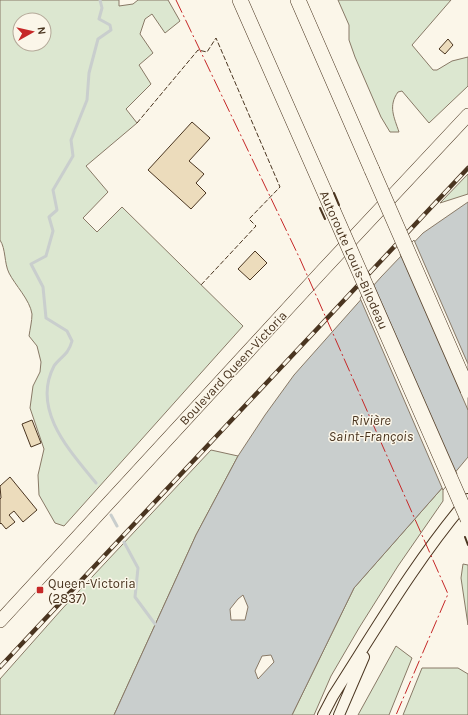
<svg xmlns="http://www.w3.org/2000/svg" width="468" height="715" font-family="Karla,sans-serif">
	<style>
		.green { fill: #dce7d0; stroke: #887966; fill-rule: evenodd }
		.water { fill: #c9cecd; stroke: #887966; fill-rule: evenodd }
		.pier { fill: #fbf6e9; stroke: #887966 }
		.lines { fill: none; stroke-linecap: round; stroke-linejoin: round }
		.stream { stroke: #c9cecd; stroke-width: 3 }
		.building { fill: #ecdcbc; stroke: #4a3520 }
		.tertiary-casing { stroke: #4a3520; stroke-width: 12 }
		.primary-casing { stroke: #4a3520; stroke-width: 14 }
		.motorway-casing { stroke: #4a3520; stroke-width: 16 }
		.tertiary { stroke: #fbf6e9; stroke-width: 10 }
		.primary { stroke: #fbf6e9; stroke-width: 13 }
		.motorway { stroke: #fbf6e9; stroke-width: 15 }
		.rail-casing { stroke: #4a3520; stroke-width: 4.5 }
		.rail { stroke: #fbf6e9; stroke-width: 3; stroke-dasharray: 9; stroke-linecap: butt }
		.motorway-bridge-casing { stroke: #4a3520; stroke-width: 16; stroke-linecap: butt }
		.motorway-bridge { stroke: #fbf6e9; stroke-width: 15 }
		.fence { stroke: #4a3520; stroke-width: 1; stroke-dasharray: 5 2; stroke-linecap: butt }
		.wall { stroke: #4a3520; stroke-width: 2 }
		.power { stroke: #c62828; stroke-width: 1; stroke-dasharray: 14 3 2 3; stroke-linecap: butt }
		.poi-dot { fill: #c62828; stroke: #fbf6e9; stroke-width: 1.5 }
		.labels { text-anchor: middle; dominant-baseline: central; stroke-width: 3; stroke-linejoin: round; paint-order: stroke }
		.street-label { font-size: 13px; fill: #4a3520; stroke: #fbf6e9 }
		.poi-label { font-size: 13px; fill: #4a3520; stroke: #fbf6e9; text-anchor: start }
		.water-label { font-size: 14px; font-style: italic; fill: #4a3520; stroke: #fbf6e9 }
	</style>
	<rect width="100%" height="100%" fill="#fbf6e9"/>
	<path class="green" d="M0 0H119V6L133 4 138 0H168L180 21 165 33 152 14 145 19 140 34 153 53 139 65 151 84 126 109 137 123 86 166 108 192 83 218 97 232 122 207 243 326 64 526 55 523 39 495 38 475 44 449 30 408 33 386 40 372 41 362 37 346 29 336C30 329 32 321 32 314 30 300 15 285 9 273 4 263 6 249 0 240ZM20 20H44V44H20Z
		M338 0H451L412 45 433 70H437L452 61 468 57V86L429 123 402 91 398 92C388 106 394 117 399 132H390L381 117 355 57 349 40V25Z
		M468 174V194L440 203Z
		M211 450 238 456 196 535 114 715H0V679L62 609Z
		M443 487V501L398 566 359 628 331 676 314 715H292L354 588Z
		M463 564 468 565V625L461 578Z
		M396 646 412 658 389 715H358Z
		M422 668H458L468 674V715H403Z"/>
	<path class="water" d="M468 202V457L443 487 354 588 292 715H114L196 535 238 456 265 415 294 375 381 277 423 233ZM243 595 248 607 245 620H231L230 609 238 599ZM271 655 274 662 258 679 255 671 262 656Z"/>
	<path class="pier" d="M414 240 468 364V410L400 254Z
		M373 283 457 474 443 490 360 298Z"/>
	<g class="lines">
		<path class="stream" d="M96 483C70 451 31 410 54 366 57 361 63 357 67 352 69 349 71 345 72 341L67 331 46 318 43 287 31 264 46 256 53 231 49 217 57 210 53 190 73 156 71 140 87 100 89 73 98 39 111 30 110 25 99 19 102 8 100 0
			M111 515 117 526
			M124 542 138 568 135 597 155 624"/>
	</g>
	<path class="building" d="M448 39 453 45 445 54 439 49Z
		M192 122 210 138 189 161 204 174 196 183 206 193 191 209 148 170Z
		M255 251 267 263 250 280 238 269Z
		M32 420 41 443 31 447 22 424Z
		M10 477 37 510 23 522 14 511 9 515 15 522 6 529 1 523 0 524V499L1 498 0 486Z"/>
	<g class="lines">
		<g class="tertiary-casing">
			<path id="tertiary" d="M323 715 333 696C376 629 416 560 468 499
				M339 715 364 657"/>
		</g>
		<g class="primary-casing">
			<path id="primary" d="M0 621 323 270 468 115"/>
		</g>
		<g class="motorway-casing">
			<path id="motorway" d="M240 0 333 211
				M298 0 372 170"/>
		</g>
		<use href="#tertiary" class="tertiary"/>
		<use href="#primary" class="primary"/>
		<use href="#motorway" class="motorway"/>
		<g class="rail-casing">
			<path id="rail" d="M0 667 468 168"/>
		</g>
		<use href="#rail" class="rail"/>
		<g class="motorway-bridge-casing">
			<path id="motorway-bridge" d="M372 170 468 390
				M333 211 468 519"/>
		</g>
		<use href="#motorway-bridge" class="motorway-bridge"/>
		<path class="fence" d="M137 123 198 50 207 52 216 38 280 187 249 219 256 226 201 285"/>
		<path class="wall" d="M334 193 339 205
			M320 208 325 219
			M465 537 468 545"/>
		<path class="power" d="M176 0 300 259 448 594 396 715"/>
	</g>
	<rect class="poi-dot" x="36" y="586" width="8" height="8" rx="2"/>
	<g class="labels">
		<g class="street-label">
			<text transform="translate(354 260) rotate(66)">Autoroute Louis-Bilodeau</text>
			<text transform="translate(233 368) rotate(-47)">Boulevard Queen-Victoria</text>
		</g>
		<g class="poi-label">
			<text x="48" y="583">Queen-Victoria<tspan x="48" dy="15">(2837)</tspan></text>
		</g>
		<g class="water-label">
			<text x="371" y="420">Rivière<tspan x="371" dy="16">Saint-François</tspan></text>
		</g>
	</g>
	<g transform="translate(32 32) rotate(82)"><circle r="19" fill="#fbf6e9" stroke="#b4a999"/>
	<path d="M0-3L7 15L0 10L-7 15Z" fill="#c62828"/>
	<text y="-6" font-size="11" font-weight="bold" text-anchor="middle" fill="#4a3520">N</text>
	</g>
</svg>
